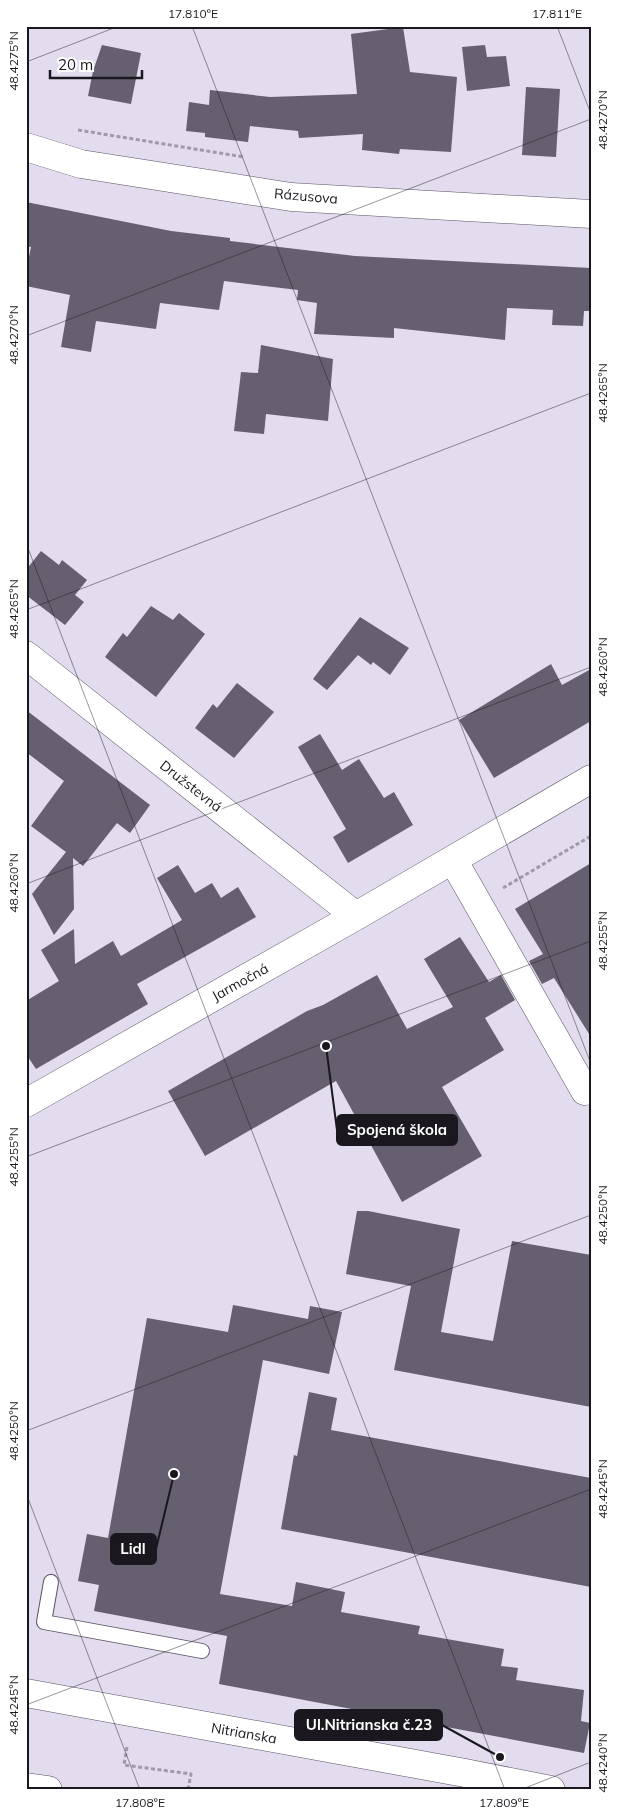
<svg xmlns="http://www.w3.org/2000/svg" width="617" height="1816" font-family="Mulish,sans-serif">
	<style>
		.building { fill: #665f6f }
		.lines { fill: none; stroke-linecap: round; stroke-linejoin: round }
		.service-casing { stroke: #5a5363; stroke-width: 16 }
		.minor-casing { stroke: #5a5363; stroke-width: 29 }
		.secondary-casing { stroke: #5a5363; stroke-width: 29 }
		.path { stroke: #9f99a8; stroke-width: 3; stroke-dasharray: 4 2.5; stroke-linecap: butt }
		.service { stroke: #fff; stroke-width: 14 }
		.minor { stroke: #fff; stroke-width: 28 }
		.secondary { stroke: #fff; stroke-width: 28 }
		.ticks { fill: none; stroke: #1a181e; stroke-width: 1; stroke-opacity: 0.45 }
		.labels { text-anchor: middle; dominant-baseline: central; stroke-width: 5; stroke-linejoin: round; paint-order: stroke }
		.street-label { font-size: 14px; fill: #1a181e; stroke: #fff }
		.leader { fill: none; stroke: #1a181e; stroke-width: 2 }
		.callout-dot { fill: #1a181e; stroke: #fff; stroke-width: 2 }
		.callout { fill: #1a181e; stroke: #1a181e; stroke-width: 2 }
		.callout-label { font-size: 15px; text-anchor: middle; font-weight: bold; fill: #fff }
		.neatline { fill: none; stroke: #1a181e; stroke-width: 2 }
		.ticks-label { font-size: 12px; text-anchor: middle; fill: #1a181e }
	</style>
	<rect width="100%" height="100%" fill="#e3dbee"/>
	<path class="building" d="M403 27 410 72 457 77 451 152 400 149 399 154 362 150 363 134 299 138 298 131 250 126 248 142 205 137V133L186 131 189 102 209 105 210 90 270 97 357 94 351 34Z
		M102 45 141 53 131 104 88 96 93 71Z
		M485 45 487 57 506 56 510 86 467 91 462 47Z
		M526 87 560 89 556 157 522 155Z
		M26 202 171 231 230 238V241L355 256 591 268V311H584L583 326 552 325 553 310 507 308 505 340 394 328V338L314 334 317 303 297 300 298 290 224 281 219 310 160 303 156 329 96 321 91 352 61 347 70 295 26 286V271L31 247 26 246Z
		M261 345 333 359 328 421 266 414 264 434 234 431 241 372 258 373Z
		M41 551 59 565 62 560 87 580 75 595 84 602 65 625 26 595V570Z
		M151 606 173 620 179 613 205 634 156 697 105 657 123 633 127 637Z
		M360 617 409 648 390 675 373 662 371 665 358 655 327 690 313 679Z
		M551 664 562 685 591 669V721L494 778 459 720Z
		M237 683 274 712 234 758 195 728 213 704 217 708Z
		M26 710 150 805 130 833 117 823 83 866 73 858 74 909 54 935 32 894 66 852 31 826 64 781 26 752Z
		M320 734 342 770 359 759 384 798 394 792 413 825 348 863 333 837 346 829 298 747Z
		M591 863V1037L554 978 542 984 529 961 543 954 515 909Z
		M178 865 195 893 212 883 221 898 238 887 256 917 137 984 148 1004 36 1069 26 1054V1001L59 981 41 950 74 929 75 964 113 941 121 956 182 920 157 878Z
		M460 937 489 982 501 975 515 1000 485 1018 504 1050 442 1087 482 1156 402 1202 336 1081 205 1156 168 1091 307 1011 323 1005 377 975 407 1029 453 1007 424 959Z
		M357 1211H368L460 1229 441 1332 493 1341 512 1241 591 1255V1407L394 1370 411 1286 346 1274Z
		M233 1305 308 1319 310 1306 342 1312 329 1374 263 1360 220 1594 292 1606 296 1582 345 1592 341 1612 420 1626 418 1634 504 1649 501 1666 518 1668 516 1680 584 1690 581 1721 590 1723 584 1753 219 1684 227 1636 94 1611 99 1585 78 1581 87 1534 108 1538 147 1318 228 1332Z
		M309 1392 337 1398 331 1430 591 1478V1587L281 1529 294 1455 297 1456Z"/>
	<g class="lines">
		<g class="service-casing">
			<path id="service" d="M51 1582 44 1622 202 1651"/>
		</g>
		<g class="minor-casing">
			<path id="minor" d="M26 147 81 164 291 197 591 214
				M26 655 356 916
				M453 860 585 1091
				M26 1103 356 916 591 779
				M26 1787 48 1790"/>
		</g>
		<g class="secondary-casing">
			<path id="secondary" d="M26 1693 465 1773 551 1790"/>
		</g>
		<path class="path" d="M78 130 244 157
			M503 888 591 836
			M127 1747 124 1765 191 1774 188 1790"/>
		<use href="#service" class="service"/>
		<use href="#minor" class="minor"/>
		<use href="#secondary" class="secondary"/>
	</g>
	<path class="ticks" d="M192 26 591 1064M557 26 591 114M26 62 119 26M26 336 591 119M26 543 505 1790M26 610 591 393M26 884 591 667M26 1157 591 941M26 1431 591 1215M26 1493 140 1790M26 1705 591 1489M520 1790 591 1762"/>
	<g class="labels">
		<g class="street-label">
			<text transform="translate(306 196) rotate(5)">Rázusova</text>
			<text transform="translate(191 786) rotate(38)">Družstevná</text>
			<text transform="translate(240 982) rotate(-29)">Jarmočná</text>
			<text transform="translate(244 1733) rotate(10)">Nitrianska</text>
		</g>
	</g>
	<path class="leader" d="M326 1046L337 1130M174 1474L156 1549M500 1757L442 1725"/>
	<g class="callout-dot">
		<circle cx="326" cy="1046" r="5"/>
		<circle cx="174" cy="1474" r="5"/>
		<circle cx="500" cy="1757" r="5"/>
	</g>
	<g class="callout">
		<rect x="337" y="1115" width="120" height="30" rx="5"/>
		<rect x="111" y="1534" width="45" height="30" rx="5"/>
		<rect x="295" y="1710" width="147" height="30" rx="5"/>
	</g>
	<g class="callout-label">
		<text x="397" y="1135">Spojená škola</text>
		<text x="133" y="1554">Lidl</text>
		<text x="369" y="1730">Ul.Nitrianska č.23</text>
	</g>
	<rect width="617" height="1816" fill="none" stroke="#ffffff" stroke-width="55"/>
	<path d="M50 70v8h92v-8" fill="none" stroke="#1a181e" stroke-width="2.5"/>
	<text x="58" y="70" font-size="15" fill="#1a181e" stroke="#ffffff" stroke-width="4" paint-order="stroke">20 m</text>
	<rect x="28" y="28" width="562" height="1760" class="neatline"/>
	<g class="ticks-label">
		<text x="193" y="18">17.810°E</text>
		<text x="557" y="18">17.811°E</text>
		<text transform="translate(14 61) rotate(-90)" y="4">48.4275°N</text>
		<text transform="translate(603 120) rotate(-90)" y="4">48.4270°N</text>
		<text transform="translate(14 335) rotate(-90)" y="4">48.4270°N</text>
		<text transform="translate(603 393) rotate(-90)" y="4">48.4265°N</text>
		<text transform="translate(14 609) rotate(-90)" y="4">48.4265°N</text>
		<text transform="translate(603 667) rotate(-90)" y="4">48.4260°N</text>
		<text transform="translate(14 883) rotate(-90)" y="4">48.4260°N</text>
		<text transform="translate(603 941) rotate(-90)" y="4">48.4255°N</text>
		<text transform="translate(14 1157) rotate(-90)" y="4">48.4255°N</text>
		<text transform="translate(603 1215) rotate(-90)" y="4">48.4250°N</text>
		<text transform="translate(14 1431) rotate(-90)" y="4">48.4250°N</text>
		<text transform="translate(603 1489) rotate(-90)" y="4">48.4245°N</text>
		<text transform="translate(14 1705) rotate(-90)" y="4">48.4245°N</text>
		<text transform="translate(603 1763) rotate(-90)" y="4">48.4240°N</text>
		<text x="140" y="1807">17.808°E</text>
		<text x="504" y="1807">17.809°E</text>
	</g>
</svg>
